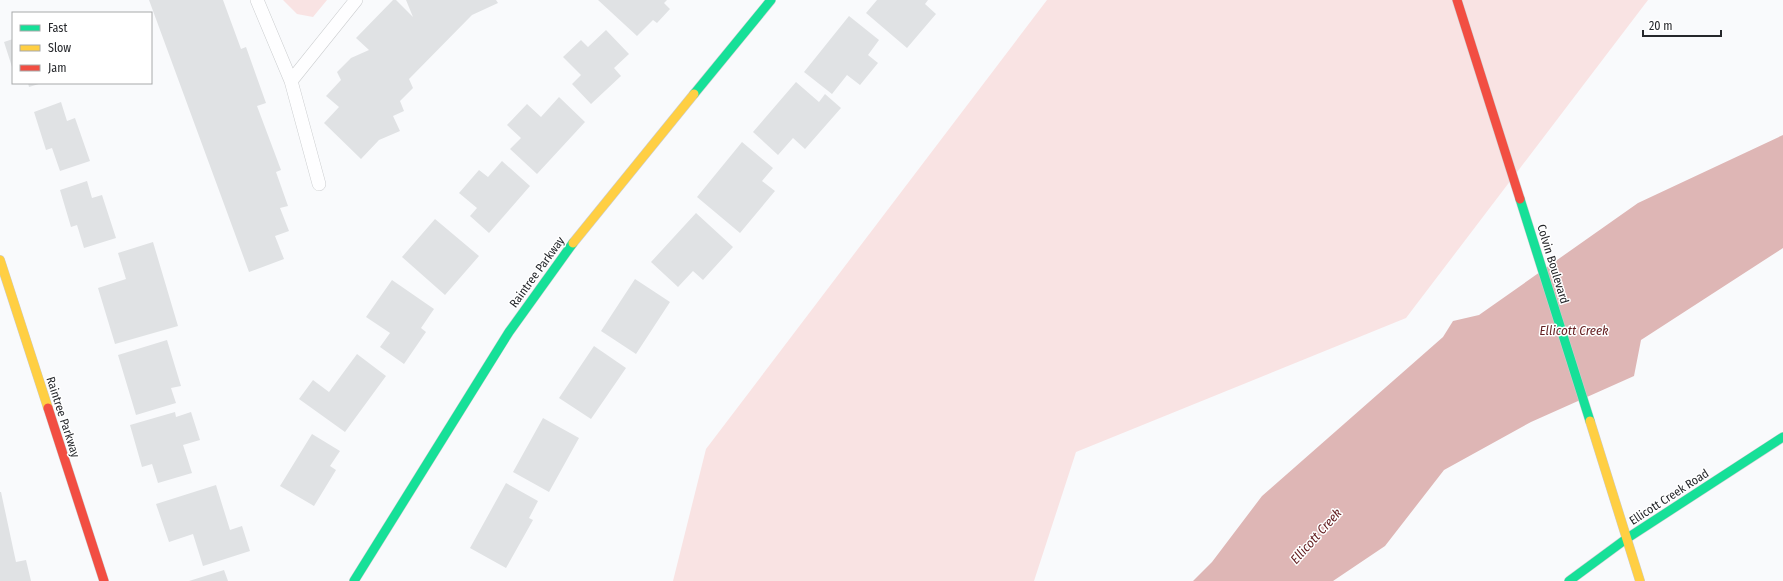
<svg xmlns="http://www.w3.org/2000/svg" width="1783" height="581" font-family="'Fira Sans Condensed',sans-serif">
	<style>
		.green { fill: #f9e3e3 }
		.water { fill: #deb6b5 }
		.building { fill: #e0e2e4 }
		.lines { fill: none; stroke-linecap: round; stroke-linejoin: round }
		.lane-casing { stroke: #cbcdcf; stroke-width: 14 }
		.fast-casing { stroke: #cbcdcf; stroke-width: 10 }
		.slow-casing { stroke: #cbcdcf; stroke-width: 10 }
		.jam-casing { stroke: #cbcdcf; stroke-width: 10 }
		.lane { stroke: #fefeff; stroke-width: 13 }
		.fast { stroke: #16e098; stroke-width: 9 }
		.slow { stroke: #ffcf43; stroke-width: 9 }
		.jam { stroke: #f24e42; stroke-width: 9 }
		.labels { text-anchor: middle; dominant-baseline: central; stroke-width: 3; stroke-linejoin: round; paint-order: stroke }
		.street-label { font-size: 12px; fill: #25272b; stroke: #fff }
		.water-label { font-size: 13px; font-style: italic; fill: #652022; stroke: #fff }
	</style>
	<rect width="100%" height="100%" fill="#f9fafc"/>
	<path class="green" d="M283 0H327L313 17 297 14Z
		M1047 0H1648L1406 318 1076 452 1034 581H673L706 449Z"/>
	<path class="water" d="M1783 135V248L1641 340 1634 376 1531 422 1444 470 1385 546 1333 581H1193L1212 562 1262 496 1443 337 1453 321 1479 315 1638 203Z"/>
	<path class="building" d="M149 0H223L241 49 246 47 266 103 257 106 281 170 276 172 288 206 280 208 289 231 275 236 284 259 249 272Z
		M393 0H396L413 17 406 0H496L498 3 472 15 409 79 413 88 400 101 404 111 393 116 400 131 379 140 361 159 324 123 339 107 326 96 341 80 337 72 351 58 369 50 356 38Z
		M598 0H667L664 3 670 9 657 23 653 20 637 36Z
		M877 0H928L925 4 936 14 907 48 866 13Z
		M849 16 879 40 868 55 878 63 860 85 847 75 832 94 804 72Z
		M606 30 629 54 614 68 621 76 591 104 572 84 581 75 563 57 581 40 588 47Z
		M13 39V70L4 42Z
		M796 82 819 102 825 94 841 108 805 149 793 138 778 155 753 132Z
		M28 83H42L29 87Z
		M559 97 585 122 537 174 510 149 521 138 507 125 527 104 541 117Z
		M61 102 67 121 75 118 90 161 60 171 52 148 46 150 34 112Z
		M742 142 773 168 762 181 775 191 740 233 697 197Z
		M502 161 530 186 489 233 470 216 477 208 459 193 479 170 488 177Z
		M87 181 92 198 102 195 116 238 84 248 77 225 71 227 60 190Z
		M696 213 733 247 703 280 693 271 678 287 651 262Z
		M435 219 479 256 445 295 402 257Z
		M153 242 178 326 115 344 98 288 126 279 118 253Z
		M635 279 670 302 636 354 601 331Z
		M392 280 434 309 421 328 426 332 404 364 380 347 390 333 366 317Z
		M167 340 181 386 171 388 176 403 136 415 118 355Z
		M594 346 626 368 591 419 559 398Z
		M357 354 386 376 345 432 299 399 313 380 329 392Z
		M175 412 176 417 191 412 200 440 183 445 192 473 158 483 152 464 142 467 130 425Z
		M543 418 579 438 549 492 513 472Z
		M312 434 340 451 330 466 336 470 314 506 280 486Z
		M506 483 538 501 529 518 533 520 506 568 470 548Z
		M216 485 230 530 242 526 250 551 203 566 193 534 169 542 156 504Z
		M0 492H1L16 562 26 560 31 581H0Z
		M224 570 228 581H189Z"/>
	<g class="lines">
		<g class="lane-casing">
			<path id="lane" d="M257 0 291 81 319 184
				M291 81 356 0"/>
		</g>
		<g class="fast-casing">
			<path id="fast" d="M694 94 771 0
				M1520 199 1590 421
				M354 581 509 332 573 243
				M1569 581 1626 539 1783 437"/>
		</g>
		<g class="slow-casing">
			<path id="slow" d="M573 243 694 94
				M0 260 48 408
				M1590 421 1640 581"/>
		</g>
		<g class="jam-casing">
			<path id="jam" d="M1457 0 1520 199
				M48 408 104 581"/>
		</g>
		<use href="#lane" class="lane"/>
		<use href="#fast" class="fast"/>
		<use href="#slow" class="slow"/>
		<use href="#jam" class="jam"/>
	</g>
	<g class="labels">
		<g class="street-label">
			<text transform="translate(1553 264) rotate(73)">Colvin Boulevard</text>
			<text transform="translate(537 272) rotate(-54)">Raintree Parkway</text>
			<text transform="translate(63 417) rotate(72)">Raintree Parkway</text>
			<text transform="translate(1669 497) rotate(-33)">Ellicott Creek Road</text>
		</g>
		<g class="water-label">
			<text x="1574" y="330">Ellicott Creek</text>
			<text transform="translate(1316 536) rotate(-48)">Ellicott Creek</text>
		</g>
	</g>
	<rect x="12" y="12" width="140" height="72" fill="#ffffff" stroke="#a8a9aa"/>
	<rect x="20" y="25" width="20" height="6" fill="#16e098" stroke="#a8a9aa"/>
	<text x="48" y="32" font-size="12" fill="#25272b">Fast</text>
	<rect x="20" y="45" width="20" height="6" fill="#ffcf43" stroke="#a8a9aa"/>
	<text x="48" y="52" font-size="12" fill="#25272b">Slow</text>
	<rect x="20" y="65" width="20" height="6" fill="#f24e42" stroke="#a8a9aa"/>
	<text x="48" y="72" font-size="12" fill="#25272b">Jam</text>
	<path d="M1643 30v6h78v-6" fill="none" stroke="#25272b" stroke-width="2"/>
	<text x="1649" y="30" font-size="12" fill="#25272b" stroke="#ffffff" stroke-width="3" paint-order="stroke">20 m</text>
</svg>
